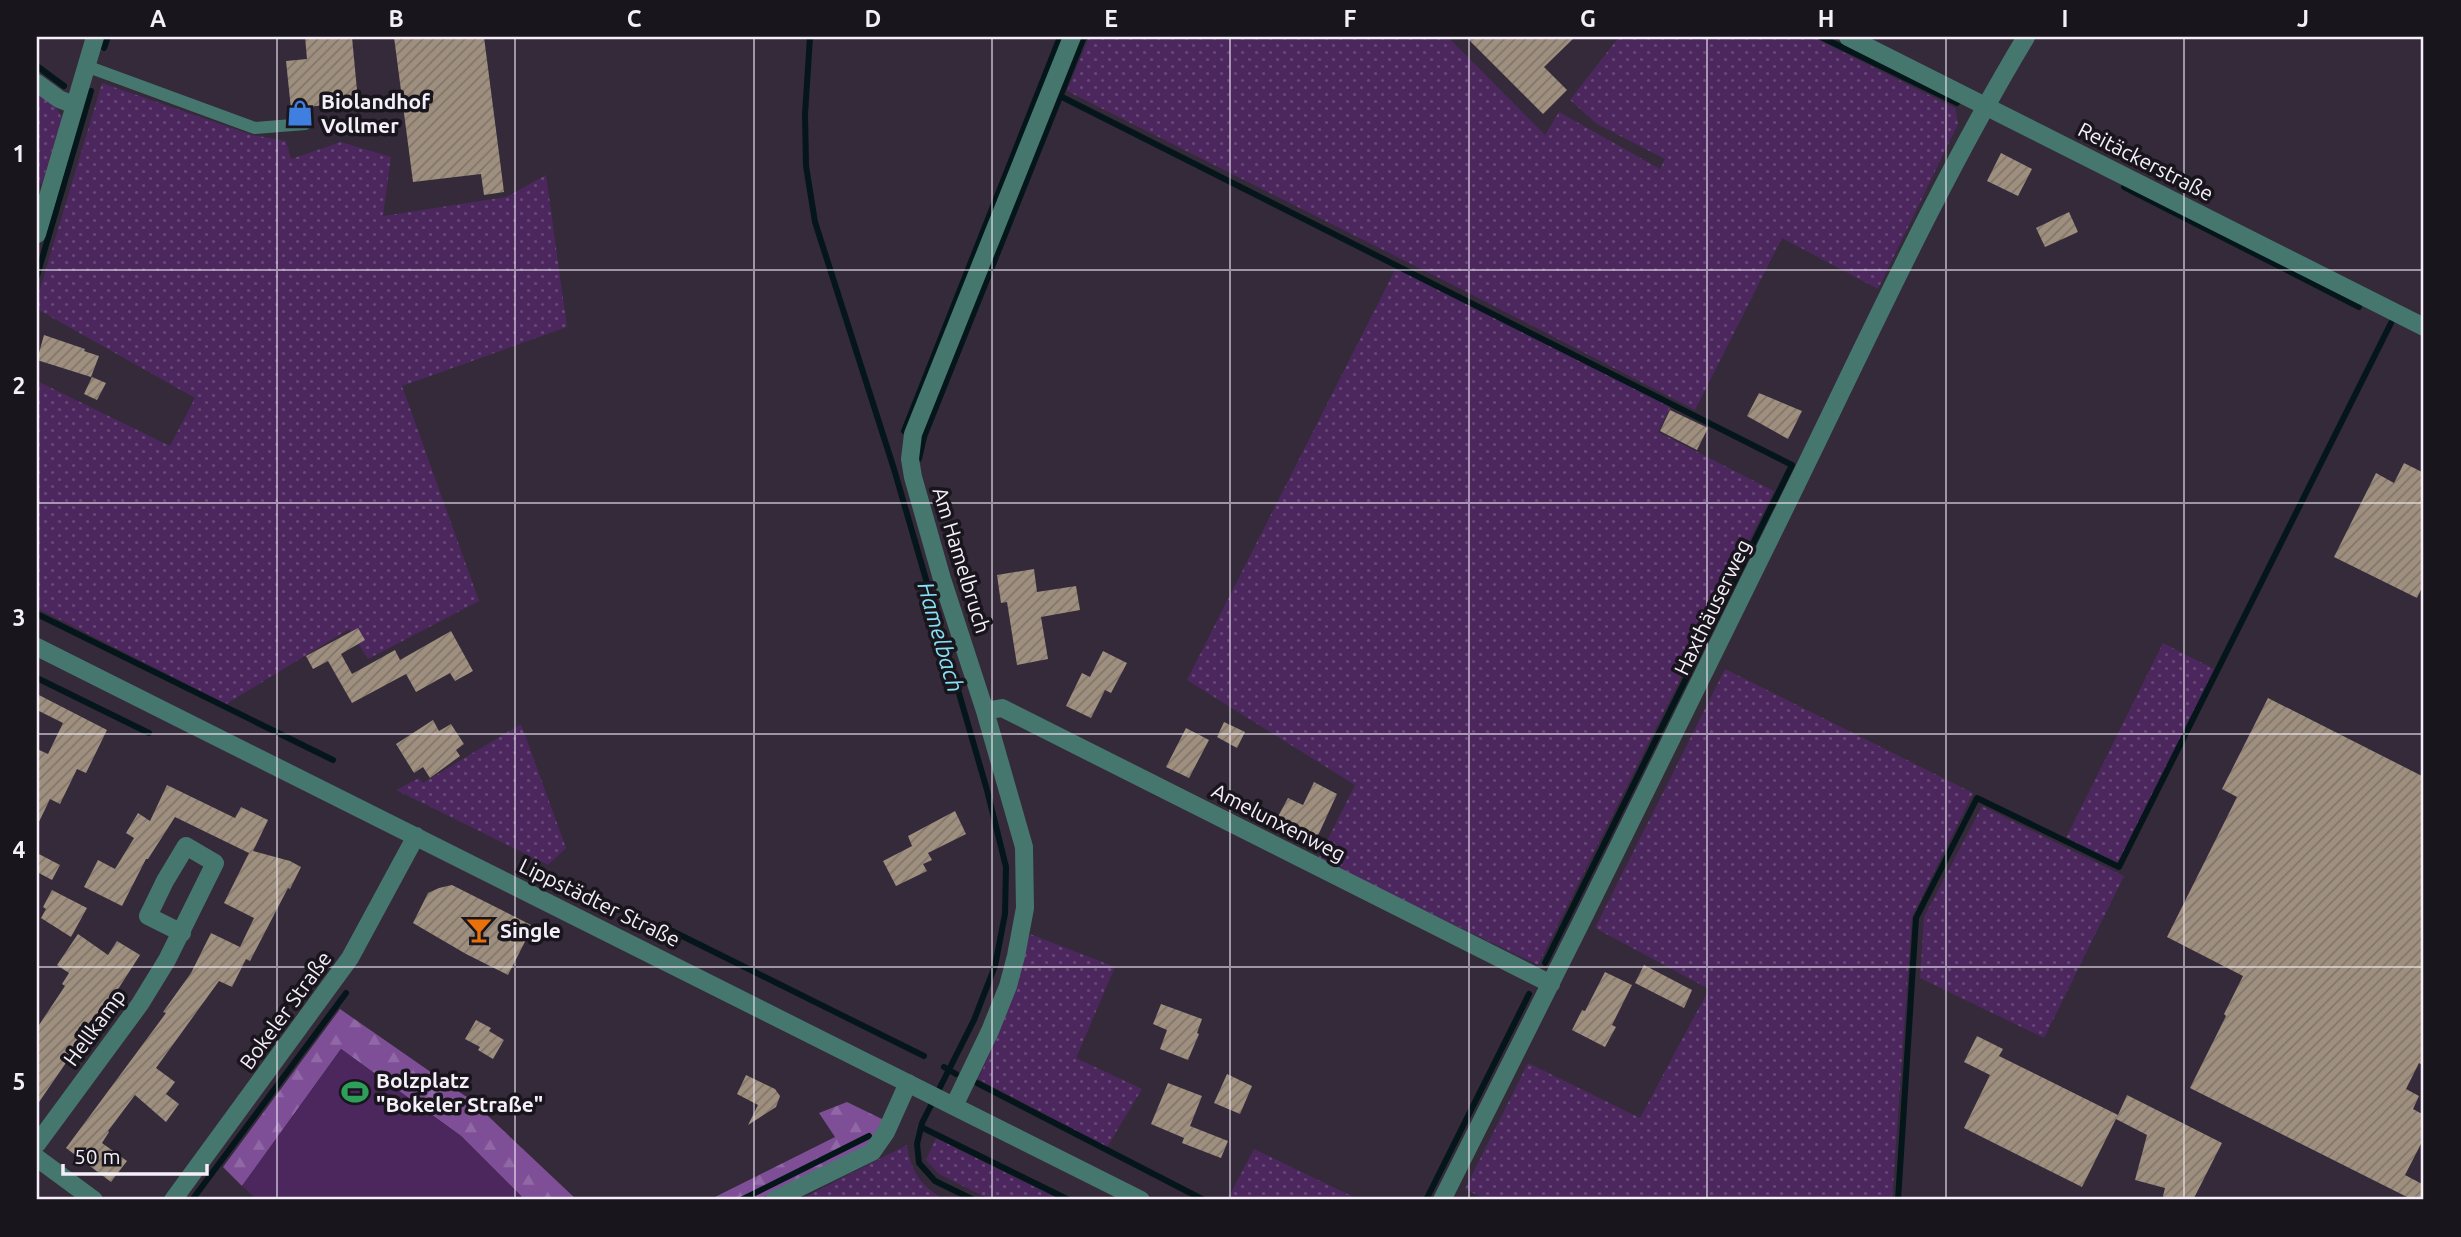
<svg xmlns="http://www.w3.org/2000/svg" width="2461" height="1237" font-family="Ubuntu,sans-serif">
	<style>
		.grass { fill: url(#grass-dots) }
		.forest { fill: url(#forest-firs) }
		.garden { fill: #4b275d }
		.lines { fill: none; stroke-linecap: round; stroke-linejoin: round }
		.stream { stroke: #05161a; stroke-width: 6 }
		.building { fill: url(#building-hatch) }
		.service { stroke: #46776f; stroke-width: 12 }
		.minor { stroke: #46776f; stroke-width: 18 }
		.tertiary { stroke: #46776f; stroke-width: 18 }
		.grid { fill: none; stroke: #f5eff9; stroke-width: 2; stroke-opacity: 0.55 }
		.labels { text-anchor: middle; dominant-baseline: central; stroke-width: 7; stroke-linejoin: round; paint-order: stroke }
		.poi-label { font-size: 21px; font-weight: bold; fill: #f5eff9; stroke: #19151c; text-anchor: start }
		.street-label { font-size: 21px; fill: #f5eff9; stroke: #19151c }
		.water-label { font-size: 23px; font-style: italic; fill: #86e1f5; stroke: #19151c }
		.neatline { fill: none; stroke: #f5eff9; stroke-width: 2.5 }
		.grid-label { font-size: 23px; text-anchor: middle; font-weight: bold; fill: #f5eff9 }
	</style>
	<defs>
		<pattern id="grass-dots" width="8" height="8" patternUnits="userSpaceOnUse" patternTransform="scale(1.75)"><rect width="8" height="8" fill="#4b275d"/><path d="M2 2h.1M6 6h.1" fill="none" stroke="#664775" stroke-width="1.8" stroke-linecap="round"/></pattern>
		<pattern id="forest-firs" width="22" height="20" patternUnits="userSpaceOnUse" patternTransform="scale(1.75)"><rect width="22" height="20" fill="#7e4e97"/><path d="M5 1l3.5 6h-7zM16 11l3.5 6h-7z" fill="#9168a6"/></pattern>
		<pattern id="building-hatch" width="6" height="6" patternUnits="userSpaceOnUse" patternTransform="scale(1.75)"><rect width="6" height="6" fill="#9f8f7e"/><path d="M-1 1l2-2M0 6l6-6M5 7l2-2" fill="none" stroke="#81766c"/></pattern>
	</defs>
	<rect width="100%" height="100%" fill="#342a3a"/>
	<path class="grass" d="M1089 37H1448L1545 135 1559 112 1660 169 1665 159 1597 124 1570 100 1619 37H1813L1955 108 1958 124 1878 289 1782 238 1695 410 1459 288 1067 91Z
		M102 83 252 135 286 141 291 159 341 142 391 157 383 216 506 197 546 175 567 327 402 386 479 601 368 659 349 629 226 704 37 608V381L170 446 195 398 37 309V299Z
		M37 90 54 103 62 118 42 184 37 182Z
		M1396 268 1671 406 1658 432 1774 491 1538 965 1318 859 1355 785 1187 680Z
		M2163 643 2214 669 2118 863 2066 838Z
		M1725 669 1973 793 1912 917 1892 1200H1487L1465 1189 1528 1063 1640 1118 1709 989 1595 928Z
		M521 724 566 848 548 865 396 790 419 778 423 783Z
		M1982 806 2124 876 2044 1038 1920 978 1924 917Z
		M1030 934 1115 967 1076 1058 1142 1089 1107 1147 978 1079C1001 1032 1017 985 1030 934Z
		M936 1138 1061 1200H991L939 1174 926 1160Z
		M907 1145C911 1172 921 1187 946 1200H799Z
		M1254 1149 1360 1200H1227Z"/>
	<path class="forest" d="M340 1009 471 1100 577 1200H525L461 1136 341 1049 242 1186 223 1167Z
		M847 1102 884 1120 866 1148 758 1200H709L835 1137 819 1113Z"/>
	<path class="garden" d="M341 1049 461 1136 525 1200H257L242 1186Z"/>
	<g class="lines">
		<path class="stream" d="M810 37 805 114 806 166 815 222 894 469 987 790 1006 867 1005 914 995 966 974 1020 922 1123 917 1144 919 1163 935 1181 974 1200
			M1821 37 1957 103
			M104 48 108 37
			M37 66 64 86
			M1060 96 1792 465 1545 963
			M2124 187 2359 307
			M37 276 91 91
			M904 431 1060 37
			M919 459 924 437 1084 37
			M37 614 333 760
			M37 678 149 733
			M660 925 924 1056
			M944 1067 956 1074
			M977 1083 1204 1200
			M921 1127 1069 1200
			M192 1200 346 993
			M741 1200 869 1136
			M1426 1200 1529 994
			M1898 1200 1916 918 1977 798 2119 867 2391 323"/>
	</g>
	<path class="building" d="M305 37H352L358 101 291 109 286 61 307 59Z
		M394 37H484L504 192 484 195 481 174 413 182Z
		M1466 37H1575L1544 67 1567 90 1543 114Z
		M2001 153 2032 169 2018 196 1987 181Z
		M2069 212 2078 232 2045 247 2036 228Z
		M44 335 85 349 84 351 99 356 91 377 37 360Z
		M92 377 106 383 97 400 84 394Z
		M1759 393 1802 411 1788 439 1747 416Z
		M1670 410 1708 428 1697 450 1660 431Z
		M2404 463 2424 473V583L2417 598 2334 557 2376 473 2394 483Z
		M1034 569 1037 592 1076 586 1080 610 1041 617 1048 659 1017 665 1007 602 1001 603 997 575Z
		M358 628 365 640 341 654 352 674 395 650 400 660 451 631 473 671 455 681 450 673 416 692 406 674 352 703 328 661 313 669 306 656Z
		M1103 651 1127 663 1111 693 1105 690 1091 718 1066 706 1082 673 1090 677Z
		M37 694 107 730 86 773 77 769 60 804 50 799 37 826V749L48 754 63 723 37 710Z
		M2268 698 2424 777V1066L2419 1063 2406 1089 2419 1096 2413 1109 2424 1115V1138L2405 1175 2424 1185V1200H2413L2190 1088 2226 1016 2224 1014 2243 976 2167 937 2237 797 2222 789Z
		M433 720 439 731 451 724 464 744 456 750 460 756 430 778 423 767 414 773 396 744Z
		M1224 722 1245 732 1237 748 1217 737Z
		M1186 728 1209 740 1189 778 1166 767Z
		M1314 782 1337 794 1315 842 1275 822 1288 798 1303 805Z
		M167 785 235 818 241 807 268 820 253 851 290 861 301 867 290 889 288 888 250 961 246 959 232 987 219 981 156 1068 175 1082 166 1094 179 1104 166 1122 135 1095 108 1131 109 1132 102 1143 127 1161 111 1182 66 1148 166 1013 163 1012 191 973 211 933 240 947 254 918 224 903 249 853 175 817 148 859H146L122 906 84 887 98 860 115 869 134 838 126 833 138 813 150 821Z
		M955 811 966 834 928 853 932 860 923 864 927 871 896 886 883 861 912 846 908 836Z
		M37 853 60 865 52 880 37 872Z
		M452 885 533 926 508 975 466 954 413 923 428 893 439 888Z
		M52 890 87 908 71 937 41 918 46 909 43 907Z
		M78 934 108 955 117 941 140 955 75 1056 72 1054 37 1105V1028L65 986 62 984 69 973 57 965Z
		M1644 965 1692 990 1684 1008 1635 983Z
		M1605 972 1632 985 1612 1025 1616 1027 1605 1047 1572 1030 1582 1010 1585 1011Z
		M1161 1004 1202 1019 1197 1033 1199 1034 1188 1060 1160 1049 1167 1030 1153 1024Z
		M476 1020 491 1028 489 1031 504 1040 493 1059 478 1050 480 1047 465 1039Z
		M1977 1036 2003 1049 1999 1056 2118 1115 2127 1095 2222 1143 2193 1200H2162L2165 1188 2135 1180 2147 1135 2116 1119 2082 1187 1964 1128 1990 1075 1964 1062Z
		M1227 1074 1252 1086 1240 1114 1214 1103Z
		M746 1075 775 1089 780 1096 776 1107 748 1125 758 1105 737 1094Z
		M1168 1083 1202 1096 1190 1126 1228 1141 1221 1158 1182 1143 1184 1138 1151 1124Z"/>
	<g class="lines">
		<path class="service" d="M86 66 255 128 305 124"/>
		<path class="minor" d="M1848 37 2424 327
			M37 83 59 99 74 105
			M37 234 95 37
			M985 711 1002 708 1551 984
			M954 1106 990 1031 1008 986 1016 956 1025 908 1024 847 985 711 942 579 913 477 910 459 913 434 1072 37
			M37 1144 140 1004 167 960 215 863 186 846 165 881 148 916 182 933
			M37 1158 94 1200
			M774 1200 872 1152 886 1132 908 1083
			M1442 1200C1557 972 1670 744 1782 514 1861 354 1934 190 2026 37"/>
		<path class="tertiary" d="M37 647 1141 1200
			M173 1200 350 958 416 836"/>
	</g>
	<path class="grid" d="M277 37V1200M515 37V1200M754 37V1200M992 37V1200M1230 37V1200M1469 37V1200M1707 37V1200M1946 37V1200M2184 37V1200M37 270H2424M37 503H2424M37 734H2424M37 967H2424"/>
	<defs>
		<g id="shop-bare" transform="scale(2.1)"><path d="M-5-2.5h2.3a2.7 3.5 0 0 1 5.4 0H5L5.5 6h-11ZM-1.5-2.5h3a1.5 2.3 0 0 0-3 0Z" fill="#3f7fe0" stroke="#19151c" stroke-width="2.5" paint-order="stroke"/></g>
		<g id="bar-bare" transform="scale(2.1)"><path d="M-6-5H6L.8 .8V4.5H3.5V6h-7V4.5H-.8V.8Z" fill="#e8710a" stroke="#19151c" stroke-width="2.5" paint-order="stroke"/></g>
		<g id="stadium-bare" transform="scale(2.1)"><path d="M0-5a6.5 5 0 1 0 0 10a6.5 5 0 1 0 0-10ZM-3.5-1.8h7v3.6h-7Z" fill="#2e9e5b" stroke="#19151c" stroke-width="2.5" paint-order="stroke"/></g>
	</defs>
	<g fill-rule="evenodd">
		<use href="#shop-bare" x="300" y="113"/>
		<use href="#bar-bare" x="479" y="930"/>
		<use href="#stadium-bare" x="355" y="1092"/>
	</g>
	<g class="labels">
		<g class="poi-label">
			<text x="321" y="101">Biolandhof<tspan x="321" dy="24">Vollmer</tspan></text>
			<text x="500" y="930">Single</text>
			<text x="376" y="1080">Bolzplatz<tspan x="376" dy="24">"Bokeler Straße"</tspan></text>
		</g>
		<g class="street-label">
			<text transform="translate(2146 161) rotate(27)">Reitäckerstraße</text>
			<text transform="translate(962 560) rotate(73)">Am Hamelbruch</text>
			<text transform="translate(1712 607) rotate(-64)">Haxthäuserweg</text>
			<text transform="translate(1279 822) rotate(27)">Amelunxenweg</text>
			<text transform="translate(600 902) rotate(26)">Lippstädter Straße</text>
			<text transform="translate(285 1010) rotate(-54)">Bokeler Straße</text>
			<text transform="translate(94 1027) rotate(-54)">Hellkamp</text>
		</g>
		<g class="water-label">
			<text transform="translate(941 637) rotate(74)">Hamelbach</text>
		</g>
	</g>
	<rect width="2461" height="1237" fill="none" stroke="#19151c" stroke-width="77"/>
	<path d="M63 1164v10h144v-10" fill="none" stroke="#f5eff9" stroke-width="3.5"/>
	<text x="74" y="1164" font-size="21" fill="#f5eff9" stroke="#19151c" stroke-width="5" paint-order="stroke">50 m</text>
	<rect x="38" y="38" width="2384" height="1160" class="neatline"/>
	<g class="grid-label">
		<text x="158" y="27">A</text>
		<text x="396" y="27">B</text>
		<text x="634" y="27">C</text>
		<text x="873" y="27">D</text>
		<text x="1111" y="27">E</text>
		<text x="1350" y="27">F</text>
		<text x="1588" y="27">G</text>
		<text x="1826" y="27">H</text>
		<text x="2065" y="27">I</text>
		<text x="2303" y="27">J</text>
		<text x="19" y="162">1</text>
		<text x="19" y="394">2</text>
		<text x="19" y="626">3</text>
		<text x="19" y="858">4</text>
		<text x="19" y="1090">5</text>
	</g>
</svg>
